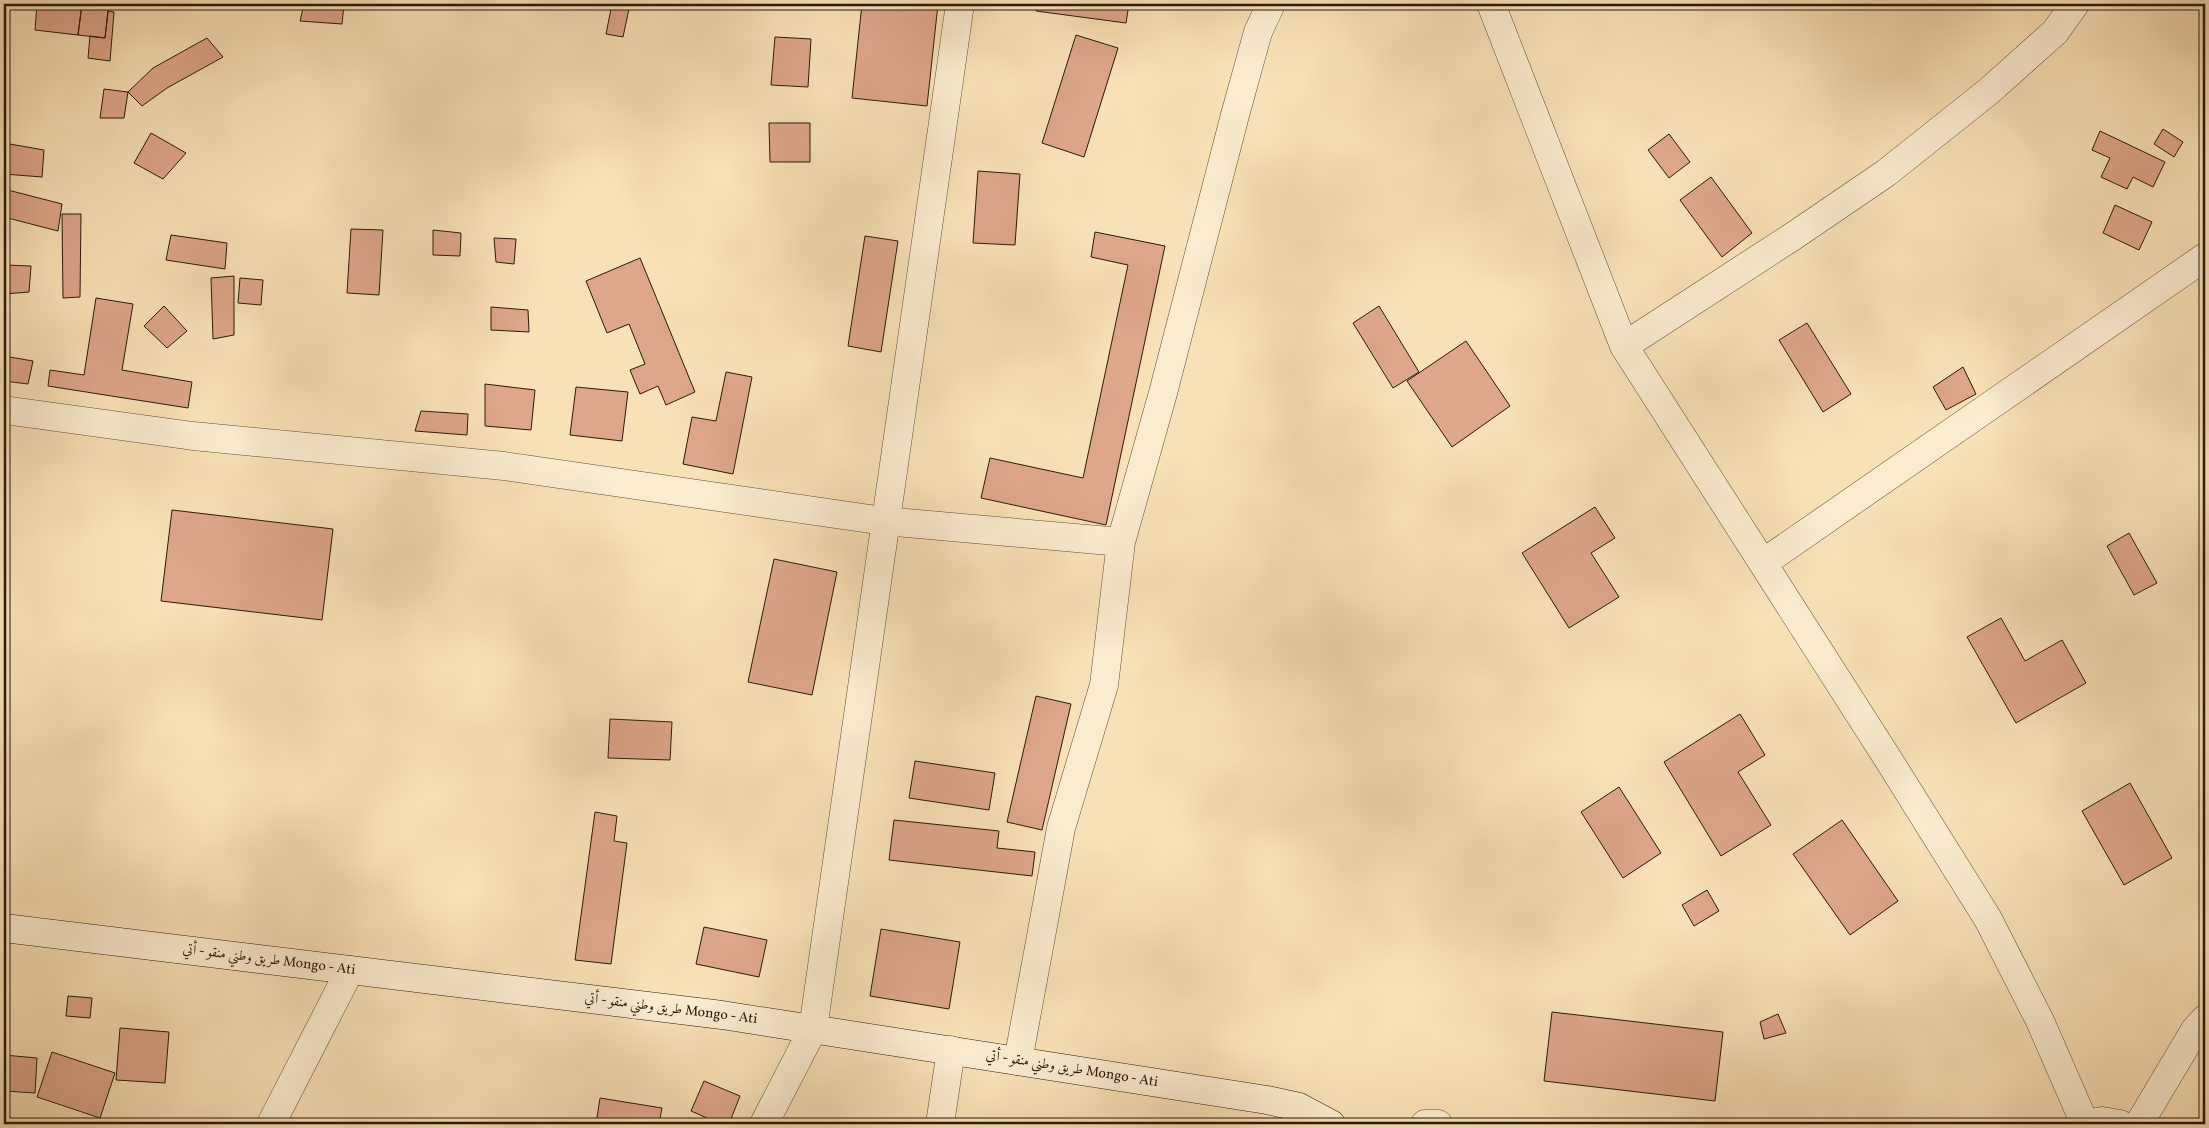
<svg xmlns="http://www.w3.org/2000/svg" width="2209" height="1128" font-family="Vollkorn,Amiri,serif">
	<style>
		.building { fill: #dea68b; stroke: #291a0a }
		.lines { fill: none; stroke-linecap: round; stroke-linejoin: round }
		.minor-casing { stroke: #5d4c35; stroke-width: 29 }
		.secondary-casing { stroke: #291a0a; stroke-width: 29 }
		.minor { stroke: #fbecd0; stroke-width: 28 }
		.secondary { stroke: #fbecd0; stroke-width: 28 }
		.labels { text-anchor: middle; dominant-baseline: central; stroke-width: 5; stroke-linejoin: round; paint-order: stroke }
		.street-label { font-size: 14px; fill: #291a0a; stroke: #fbecd0 }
	</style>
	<rect width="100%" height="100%" fill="#f9e1b7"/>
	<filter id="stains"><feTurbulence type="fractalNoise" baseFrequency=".004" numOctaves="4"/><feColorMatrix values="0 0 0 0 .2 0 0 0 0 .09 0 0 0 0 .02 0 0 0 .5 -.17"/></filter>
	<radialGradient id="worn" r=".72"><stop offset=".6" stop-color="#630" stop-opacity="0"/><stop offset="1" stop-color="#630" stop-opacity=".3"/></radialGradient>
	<path class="building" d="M37 4H82L78 35 35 30Z
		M82 4H109L105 38 78 35Z
		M304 4H344L342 24 300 21Z
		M612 4H630L623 37 606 34Z
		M862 4H938L927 106 852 98Z
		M1037 4H1129L1126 23 1036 11Z
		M108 11 114 12 110 61 88 58 90 36 105 38Z
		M1076 35 1118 48 1084 157 1042 143Z
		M775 37 811 39 808 87 771 85Z
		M207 38 223 57 167 88 142 106 128 92 153 68Z
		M104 89 128 92 124 118H100Z
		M769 123H810V162H770Z
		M2163 129 2183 142 2174 157 2154 144Z
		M2100 131 2165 162 2153 187 2133 177 2127 189 2101 177 2110 158 2092 150Z
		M151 133 186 153 163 179 134 163Z
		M1669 134 1690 162 1669 178 1648 150Z
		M4 143 44 150 42 177 4 174Z
		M978 171 1020 174 1015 245 973 243Z
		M1711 177 1752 233 1722 257 1680 200Z
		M4 189 62 204 58 231 4 217Z
		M2115 205 2152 222 2139 250 2103 233Z
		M62 214H81L80 297 63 298Z
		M351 229 383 230 379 295 347 293Z
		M433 230 461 233 460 256 433 255Z
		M1095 232 1165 246 1106 525 981 498 990 458 1083 478 1128 265 1091 257Z
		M171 235 227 243 225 269 166 260Z
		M865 236 898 241 881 352 848 346Z
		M494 238 516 239 514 264 496 262Z
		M640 258 695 392 666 405 658 386 640 394 630 370 645 364 629 324 607 333 586 281Z
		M4 265 31 266 29 292 4 294Z
		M234 276V335L213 339 211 278Z
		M240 278 263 280 261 305 238 303Z
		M96 298 133 304 122 370 192 382 188 408 48 386 50 370 84 375Z
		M164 306 187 331 167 348 144 326Z
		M1379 306 1419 372 1393 388 1353 323Z
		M491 307 528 310 529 332 491 330Z
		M1807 323 1851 394 1823 412 1779 340Z
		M1466 341 1510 406 1452 447 1407 381Z
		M4 356 33 361 28 384 4 381Z
		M1963 367 1976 394 1946 410 1933 387Z
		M726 372 752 377 733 474 683 464 692 417 716 421Z
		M485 384 535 390 531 430 485 426Z
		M576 387 628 392 622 441 570 435Z
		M421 411 468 414 467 435 415 431Z
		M1595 507 1615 538 1591 553 1619 597 1569 628 1522 553Z
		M172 510 333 529 322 620 161 601Z
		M2129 533 2157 583 2134 595 2107 546Z
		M774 559 837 572 812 695 748 682Z
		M2001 618 2025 661 2062 640 2086 683 2016 723 1967 637Z
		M1036 696 1071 704 1042 830 1007 822Z
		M1740 714 1765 755 1738 772 1771 825 1721 856 1664 762Z
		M610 719 672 722 670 760 608 758Z
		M915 761 995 773 989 810 909 798Z
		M2130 783 2172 858 2124 885 2082 811Z
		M1619 787 1661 853 1623 878 1581 812Z
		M595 812 617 816 614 841 627 843 611 964 575 960Z
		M894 820 999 831 997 848 1035 852 1032 876 889 860Z
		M1842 820 1898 901 1850 935 1793 854Z
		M1707 890 1719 911 1694 926 1682 905Z
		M704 927 767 940 759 977 696 964Z
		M881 929 960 942 949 1009 870 996Z
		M68 996 92 998 90 1018 66 1016Z
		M1552 1012 1723 1032 1715 1101 1544 1081Z
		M1778 1014 1786 1033 1764 1039 1760 1022Z
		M120 1028 169 1032 165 1083 116 1080Z
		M52 1052 115 1073 100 1118 37 1097Z
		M4 1055 37 1058 35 1093 4 1091Z
		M704 1081 740 1096 729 1124H704L707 1118 691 1111Z
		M600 1098 662 1108 659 1124H596Z"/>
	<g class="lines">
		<g class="minor-casing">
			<path id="minor" d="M1491 4 1624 346 1888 759 1988 919 2040 1021 2085 1124 2102 1121 2120 1124
				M1624 346 1795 235 1886 173 1989 91 2055 32 2075 4
				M4 410 193 436 504 466 884 521 1121 542
				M1763 563 2205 257
				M1018 1061 1061 828 1104 685 1121 542 1163 393 1235 115 1258 32 1271 4
				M271 1124 350 970
				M764 1124 813 1029 960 4
				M940 1124 951 1050
				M1425 1124H1438
				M2139 1124 2195 1030 2205 1019"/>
		</g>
		<g class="secondary-casing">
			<path id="secondary" d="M4 928 722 1015 1267 1100 1299 1107 1331 1124"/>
		</g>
		<use href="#minor" class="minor"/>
		<use href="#secondary" class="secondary"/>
	</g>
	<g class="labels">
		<g class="street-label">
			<text transform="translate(269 960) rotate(7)">طريق وطني منقو - أتي Mongo - Ati</text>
			<text transform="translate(671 1009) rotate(7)">طريق وطني منقو - أتي Mongo - Ati</text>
			<text transform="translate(1072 1069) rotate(9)">طريق وطني منقو - أتي Mongo - Ati</text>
		</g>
	</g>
	<rect width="2209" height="1128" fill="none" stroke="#f9e1b7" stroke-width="20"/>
	<rect x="5" y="5" width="2199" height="1118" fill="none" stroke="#291a0a" stroke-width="2.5"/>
	<rect x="10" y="10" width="2189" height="1108" fill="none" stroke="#291a0a"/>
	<rect width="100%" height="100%" filter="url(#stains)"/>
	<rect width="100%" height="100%" fill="url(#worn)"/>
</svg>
